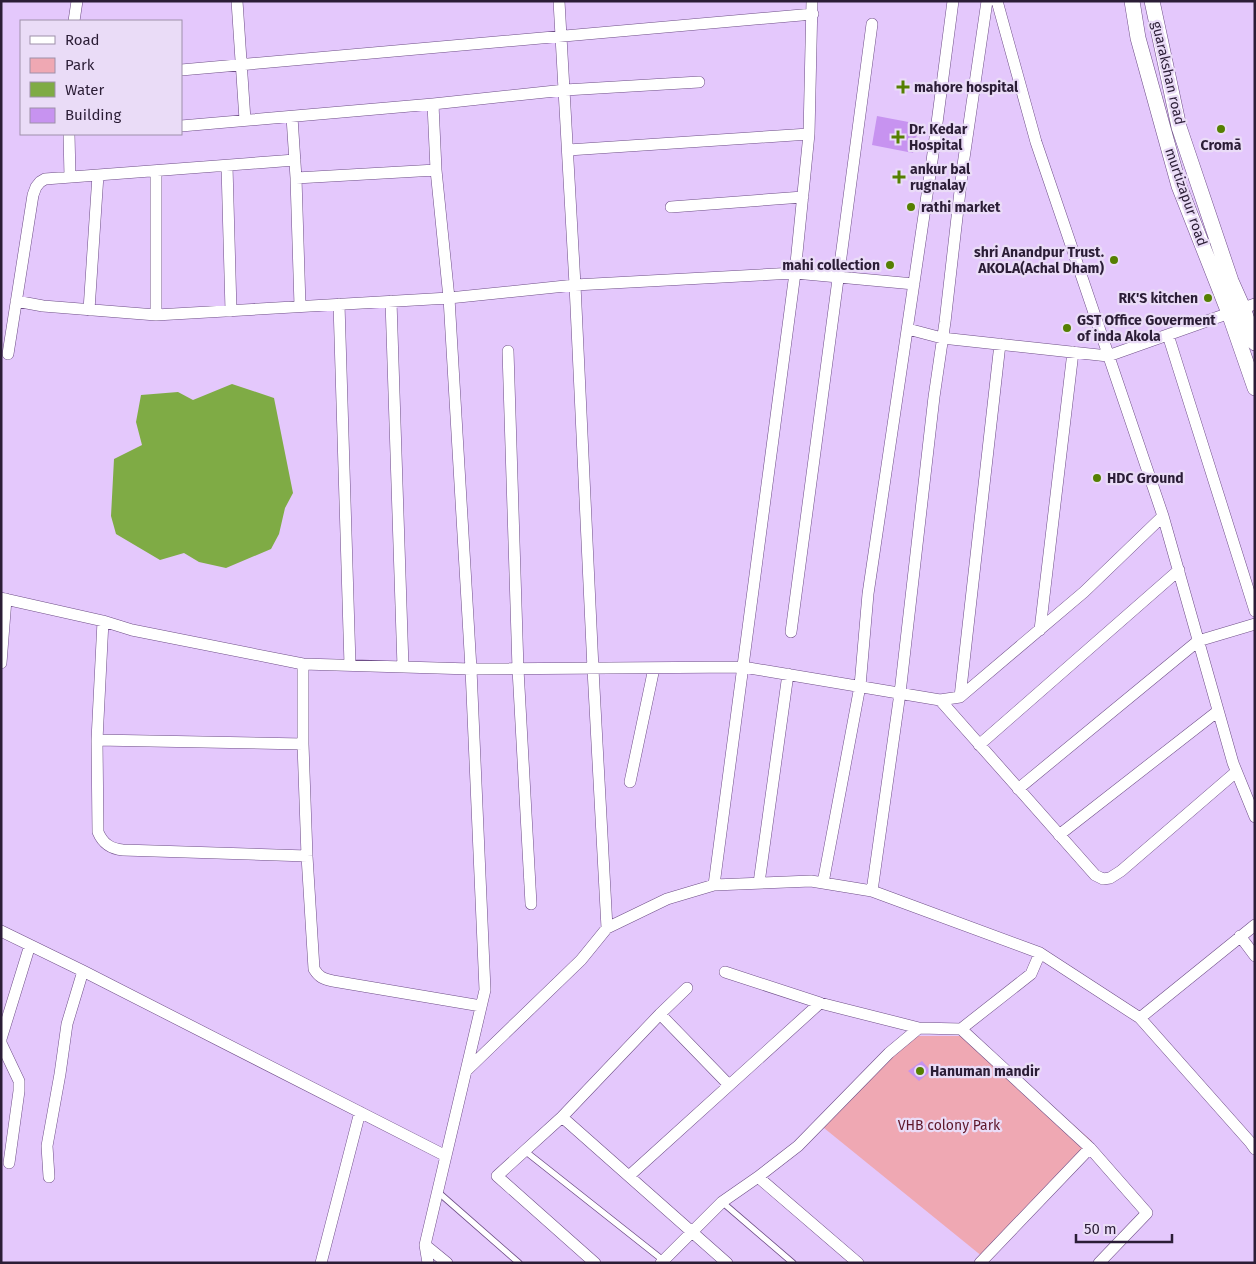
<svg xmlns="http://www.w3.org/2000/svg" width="1256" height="1264" font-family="'Fira Sans',sans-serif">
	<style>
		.green { fill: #efa8b3 }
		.water { fill: #7fab45 }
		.building { fill: #c793f0 }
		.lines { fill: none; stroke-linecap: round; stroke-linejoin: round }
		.service-casing { stroke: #6e4e87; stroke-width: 7 }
		.minor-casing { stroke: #6e4e87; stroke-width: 12 }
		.tertiary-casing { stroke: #6e4e87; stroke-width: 16 }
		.service { stroke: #fff; stroke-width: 5.5 }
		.minor { stroke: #fff; stroke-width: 11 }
		.tertiary { stroke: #fff; stroke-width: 15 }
		.poi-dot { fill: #557f01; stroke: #eadcf7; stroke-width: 2 }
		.labels { text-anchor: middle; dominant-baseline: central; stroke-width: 4.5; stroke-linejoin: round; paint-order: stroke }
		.street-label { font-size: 14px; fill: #2b1d36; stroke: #eadcf7 }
		.poi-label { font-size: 14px; font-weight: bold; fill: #2b1d36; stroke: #eadcf7; text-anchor: start }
		.park-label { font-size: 14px; fill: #5d172a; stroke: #eadcf7 }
	</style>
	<rect width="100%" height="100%" fill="#e4c8fc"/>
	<path class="green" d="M909 1036H970L1092 1141 983 1257 824 1128V1119Z"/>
	<path class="water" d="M232 384 274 398 293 493 285 508 279 534 271 549 226 568 199 562 184 553 160 560 116 534 111 516 114 459 142 445 136 422 141 395 178 392 193 400Z"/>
	<path class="building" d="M877 116 919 124 913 153 872 145Z
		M922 1061 931 1071 919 1081 908 1071Z"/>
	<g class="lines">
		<g class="service-casing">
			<path id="service" d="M525 1151 664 1261
				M438 1192 519 1263
				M722 1202 793 1263"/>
		</g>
		<g class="minor-casing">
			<path id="minor" d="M237 1 245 120
				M559 1 575 285 593 669 607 928
				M997 1 1036 142 1163 516 1233 763 1255 817
				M74 21 77 1
				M181 70 813 14
				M292 117 296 178 300 306
				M181 126 433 104 565 90 699 82
				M69 134 70 177
				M568 150 809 134
				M227 166 231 311
				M296 178 436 170
				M671 207 803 197
				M16 301 43 306 156 315 449 298 575 285 795 273 914 284
				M391 301 403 667
				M339 304 350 665
				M89 310 98 175
				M156 315V171
				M908 329 942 338 1108 356 1255 304
				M1168 335 1255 611
				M508 351 518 669 531 904
				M8 354 33 195 36 187 40 182 45 179 295 160
				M1 598 103 621 132 630 303 664 471 669 743 667 940 700 960 697 1084 592 1163 516
				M103 621 97 740 98 832C103 844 111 849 123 850L307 856
				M1040 630 1073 352
				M791 632 872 24
				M1 663 6 599
				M303 664V744L307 856 314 969C319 977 323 979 333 981L481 1006
				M960 697 1000 344
				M940 700 1095 875 1103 879 1110 878 1121 871 1236 772
				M97 740 303 744
				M979 745 1179 570
				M630 782 654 668
				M1018 789 1198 641 1255 624
				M1059 835 1218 711
				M759 883 788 674
				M823 883 860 686 868 594 932 161 953 1
				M714 885 795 273 809 134 812 1
				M872 891 900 693 934 397 945 322 963 165 987 1
				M1 931 83 971 446 1156
				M1240 936 1255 956
				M725 972 820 1003 919 1028
				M660 1014 687 988
				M1140 1018 1255 925
				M961 1029 1090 1148 1147 1213 1099 1263
				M466 1071 581 960 607 928 667 899 714 885 811 881 872 891 1040 953 1140 1018 1250 1142 1255 1149
				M562 1117 727 1263
				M9 1163 19 1091V1081L1 1043V1039L30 945
				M629 1176 820 1003
				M49 1177 47 1146 60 1074 67 1024 83 971
				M758 1177 858 1263
				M425 1245 447 1263
				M321 1263 360 1112
				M428 1263 425 1245 485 990 471 669 449 298 436 170 433 104
				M595 1263 497 1176 562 1117 660 1014 729 1085
				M661 1263 722 1202 758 1177 798 1146 889 1053 919 1028 961 1029 1031 974 1040 953
				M980 1263 1090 1148"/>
		</g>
		<g class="tertiary-casing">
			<path id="tertiary" d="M1132 1 1138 38 1179 186 1229 313 1255 388
				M1152 1 1179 127 1231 281 1243 308 1255 343"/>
		</g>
		<use href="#service" class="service"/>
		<use href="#minor" class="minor"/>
		<use href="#tertiary" class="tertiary"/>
	</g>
	<g class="poi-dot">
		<path d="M900.5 79.5h5v5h5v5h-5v5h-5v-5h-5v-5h5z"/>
		<circle cx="1221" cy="129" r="5"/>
		<path d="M895.5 129.5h5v5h5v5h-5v5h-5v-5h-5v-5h5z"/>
		<path d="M896.5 169.5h5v5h5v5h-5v5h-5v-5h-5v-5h5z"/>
		<circle cx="911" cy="207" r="5"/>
		<circle cx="1114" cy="260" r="5"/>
		<circle cx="890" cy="265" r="5"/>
		<circle cx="1208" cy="298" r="5"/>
		<circle cx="1067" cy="328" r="5"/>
		<circle cx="1097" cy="478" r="5"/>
		<circle cx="920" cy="1071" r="5"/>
	</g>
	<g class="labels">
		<g class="street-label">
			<text transform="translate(1168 73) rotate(77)">guarakshan road</text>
			<text transform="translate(1186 197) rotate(71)">murtizapur road</text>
		</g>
		<g class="poi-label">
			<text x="914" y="87">mahore hospital</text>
			<text x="909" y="129">Dr. Kedar<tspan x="909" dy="16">Hospital</tspan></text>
			<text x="1221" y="145" text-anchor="middle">Cromā</text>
			<text x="910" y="169">ankur bal<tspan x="910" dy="16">rugnalay</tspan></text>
			<text x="921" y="207">rathi market</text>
			<text x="1104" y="252" text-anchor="end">shri Anandpur Trust.<tspan x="1104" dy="16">AKOLA(Achal Dham)</tspan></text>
			<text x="880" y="265" text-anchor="end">mahi collection</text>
			<text x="1198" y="298" text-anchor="end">RK'S kitchen</text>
			<text x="1077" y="320">GST Office Goverment<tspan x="1077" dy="16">of inda Akola</tspan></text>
			<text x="1107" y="478">HDC Ground</text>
			<text x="930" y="1071">Hanuman mandir</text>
		</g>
		<g class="park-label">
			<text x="949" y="1125">VHB colony Park</text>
		</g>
	</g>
	<rect width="1256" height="1264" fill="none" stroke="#2b1d36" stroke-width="5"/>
	<rect x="20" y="20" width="162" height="115" fill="#eadcf7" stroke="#9e90aa"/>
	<rect x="30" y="36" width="25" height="8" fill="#ffffff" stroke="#9e90aa"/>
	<text x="65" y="45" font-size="15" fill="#2b1d36">Road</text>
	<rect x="30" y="58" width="25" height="15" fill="#efa8b3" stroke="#9e90aa"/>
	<text x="65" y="70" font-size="15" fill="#2b1d36">Park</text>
	<rect x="30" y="82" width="25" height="15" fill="#7fab45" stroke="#9e90aa"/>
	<text x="65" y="95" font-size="15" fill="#2b1d36">Water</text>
	<rect x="30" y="108" width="25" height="15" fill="#c793f0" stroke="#9e90aa"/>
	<text x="65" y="120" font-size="15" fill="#2b1d36">Building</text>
	<path d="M1076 1234v8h96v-8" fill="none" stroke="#2b1d36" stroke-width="2.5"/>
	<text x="1084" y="1234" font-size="15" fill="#2b1d36" stroke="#eadcf7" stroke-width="4" paint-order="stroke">50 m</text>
</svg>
